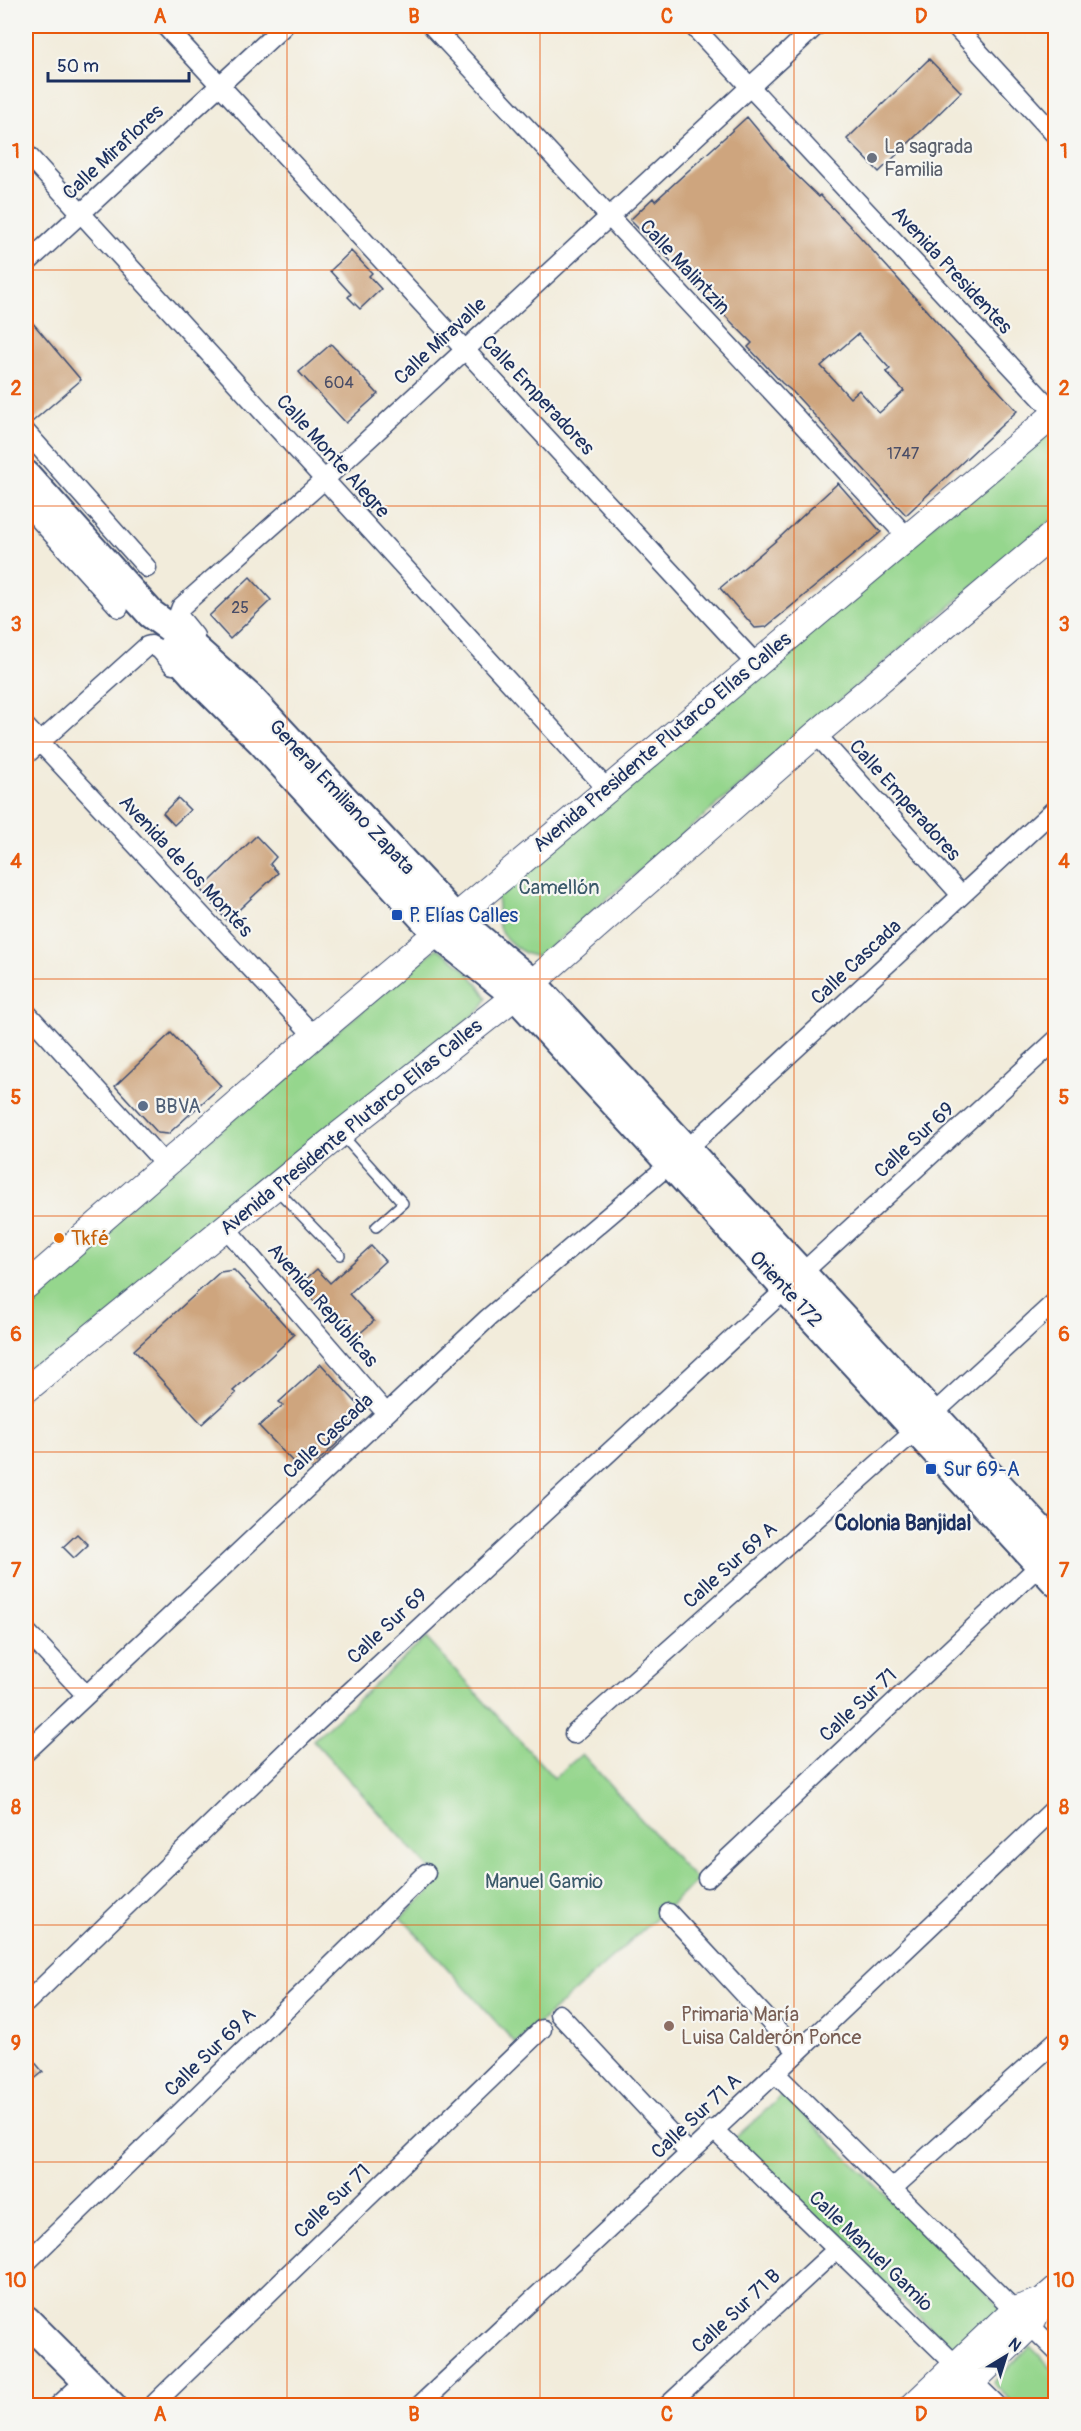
<svg xmlns="http://www.w3.org/2000/svg" width="1081" height="2431" font-family="Pangolin,sans-serif">
	<style>
		.green { fill: #95d68d; stroke: #588276; stroke-width: 1.5 }
		.building { fill: #cea57e; fill-rule: evenodd }
		.lines { fill: none; stroke-linecap: round; stroke-linejoin: round }
		.lane-casing { stroke: #3b4b71; stroke-width: 12 }
		.street-casing { stroke: #3b4b71; stroke-width: 21 }
		.secondary-casing { stroke: #3b4b71; stroke-width: 28 }
		.primary-casing { stroke: #3b4b71; stroke-width: 32 }
		.lane { stroke: #fff; stroke-width: 9 }
		.street { stroke: #fff; stroke-width: 18 }
		.secondary { stroke: #fff; stroke-width: 26 }
		.primary { stroke: #fff; stroke-width: 28 }
		.grid { fill: none; stroke: #e8590c; stroke-width: 1.5; stroke-opacity: 0.55 }
		.worship-dot { fill: #6b7280; stroke: #f6f6f2; stroke-width: 2 }
		.transit-dot { fill: #1a4fb4; stroke: #f6f6f2; stroke-width: 2 }
		.service-dot { fill: #5c6f8a; stroke: #f6f6f2; stroke-width: 2 }
		.food-dot { fill: #e8710a; stroke: #f6f6f2; stroke-width: 2 }
		.education-dot { fill: #8d6e63; stroke: #f6f6f2; stroke-width: 2 }
		.labels { text-anchor: middle; dominant-baseline: central; stroke-width: 4.5; stroke-linejoin: round; paint-order: stroke }
		.number-label { font-size: 16px; fill: #484c66 }
		.worship-label { font-size: 20px; fill: #5b616d; stroke: #f6f6f2; text-anchor: start }
		.street-label { font-size: 20px; fill: #1b2f5e; stroke: #f6f6f2 }
		.park-label { font-size: 20px; fill: #3a596a; stroke: #f6f6f2 }
		.transit-label { font-size: 20px; fill: #164399; stroke: #f6f6f2; text-anchor: start }
		.service-label { font-size: 20px; fill: #4e5e75; stroke: #f6f6f2; text-anchor: start }
		.food-label { font-size: 20px; fill: #c56008; stroke: #f6f6f2; text-anchor: start }
		.education-label { font-size: 20px; fill: #785e54; stroke: #f6f6f2; text-anchor: start }
		.neighbourhood-label { font-size: 21px; font-weight: bold; fill: #1b2f5e; stroke: #f6f6f2 }
		.neatline { fill: none; stroke: #e8590c; stroke-width: 2 }
		.grid-label { font-size: 20px; text-anchor: middle; font-weight: bold; fill: #e8590c }
	</style>
	<rect width="100%" height="100%" fill="#f6f6f2"/>
	<filter id="ink" filterUnits="userSpaceOnUse"><feTurbulence type="fractalNoise" baseFrequency=".0167" numOctaves="2"/><feDisplacementMap in="SourceGraphic" scale="12" xChannelSelector="R" yChannelSelector="G"/><feConvolveMatrix kernelMatrix="1 2 1 2 8 2 1 2 1" color-interpolation-filters="sRGB"/></filter>
	<filter id="wash" filterUnits="userSpaceOnUse"><feTurbulence type="fractalNoise" baseFrequency=".008" numOctaves="4" result="noise"/><feDisplacementMap in="SourceGraphic" scale="24" xChannelSelector="R" yChannelSelector="G"/><feGaussianBlur stdDeviation="1.35" result="paint"/><feColorMatrix in="noise" values="0 0 0 0 0 0 0 0 0 0 0 0 0 0 0 0 0 1.4 0 .05"/><feComposite in="paint" operator="in"/></filter>
	<g filter="url(#wash)">
		<rect width="100%" height="100%" fill="#f2ecdb"/>
		<path class="green" d="M1055 421V517L548 949C544 952 541 956 535 956 523 955 503 939 499 927 497 916 500 906 496 895Z
			M437 948C457 960 475 977 487 998L480 1010 26 1384V1294Z
			M426 1638 554 1778 582 1754 697 1881 516 2044 401 1917 441 1881 313 1740Z
			M783 2095 1005 2311 957 2354 735 2138Z
			M1030 2346 1055 2371V2405H1015L993 2383Z"/>
		<g id="blocks">
			<path class="building" d="M929 59 961 92 879 172 847 139Z
				M747 117 792 171 819 197 820 195 853 229 1017 411 906 515 793 392 782 383 748 347 752 343 630 220 653 198 655 201ZM858 334 890 369 886 372 904 391 879 413 859 390 850 398 821 366Z
				M351 251 372 273 369 276 381 289 360 309 348 297 351 294 330 271Z
				M26 315 81 380 32 422 26 415Z
				M331 344 378 394 346 423 299 372Z
				M838 483 881 532 766 627 755 628 720 588 778 539Z
				M250 577 271 600 230 639 209 616Z
				M178 798 190 810 174 825 163 813Z
				M256 836 276 857 270 864 278 873 227 921 201 890Z
				M171 1033 221 1086 168 1134 158 1133 115 1086Z
				M371 1246 385 1261 349 1294 374 1321 351 1341 299 1285 317 1269 330 1283Z
				M234 1270 294 1335 233 1391 236 1393 202 1424 134 1350 220 1272Z
				M321 1364 363 1410 338 1432 343 1438 317 1462 307 1452 294 1463 259 1426 283 1405 279 1402Z
				M77 1534 88 1545 74 1558 63 1547Z
				M26 2052 43 2072 26 2086Z"/>
		</g>
	</g>
	<g filter="url(#ink)">
		<use href="#blocks" fill-opacity="0" stroke="#3b4b71" stroke-width="1.5"/>
		<g class="lines">
			<g class="lane-casing">
				<path id="lane" d="M342 1135 403 1203 376 1227
					M276 1189 340 1255"/>
			</g>
			<g class="street-casing">
				<path id="street" d="M165 26 756 664
					M432 26 907 537
					M693 26 1055 413
					M955 26 1056 136
					M26 153 606 788
					M26 264 284 26
					M26 432 147 568
					M26 505 119 608
					M195 636 178 615 181 607 324 480 816 26
					M26 727 314 1036
					M816 734 961 895
					M26 755 147 646 151 645 160 650 173 665
					M26 1012 165 1164
					M687 1149 1056 808
					M225 1227 386 1413
					M802 1273 1056 1040
					M933 1414 1056 1301
					M26 1631 86 1695
					M574 1734 916 1430
					M26 1752 488 1318 671 1163
					M707 1878 1040 1565
					M669 1913 798 2052
					M26 2003 302 1736 786 1289
					M559 2014 689 2153
					M775 2073 1056 2351
					M713 2129 998 2406
					M892 2189 1056 2041
					M26 2263 426 1873
					M58 2406 86 2380
					M152 2406 542 2029
					M419 2406 798 2052 1056 1807
					M667 2406 837 2249"/>
			</g>
			<g class="secondary-casing">
				<path id="secondary" d="M26 1286 314 1036 1056 413
					M26 1390 341 1133 532 983 816 734 1056 532
					M913 2406 1014 2310 1042 2301
					M947 2406 1030 2326 1042 2301 1056 2289"/>
			</g>
			<g class="primary-casing">
				<path id="primary" d="M26 475 151 614 176 632 250 698 455 918 532 983 1056 1547
					M171 649 198 679 261 741 437 933 516 996 1056 1582
					M26 2320 112 2406"/>
			</g>
			<use href="#lane" class="lane"/>
			<use href="#street" class="street"/>
			<use href="#secondary" class="secondary"/>
			<use href="#primary" class="primary"/>
		</g>
	</g>
	<path class="grid" d="M287 26V2406M540 26V2406M794 26V2406M26 270H1056M26 506H1056M26 742H1056M26 979H1056M26 1216H1056M26 1452H1056M26 1688H1056M26 1925H1056M26 2162H1056"/>
	<circle class="worship-dot" cx="872" cy="158" r="6"/>
	<g class="transit-dot">
		<rect x="391" y="909" width="12" height="12" rx="3"/>
		<rect x="925" y="1463" width="12" height="12" rx="3"/>
	</g>
	<circle class="service-dot" cx="143" cy="1106" r="6"/>
	<circle class="food-dot" cx="59" cy="1238" r="6"/>
	<circle class="education-dot" cx="669" cy="2026" r="6"/>
	<g class="labels">
		<g class="number-label">
			<text x="339" y="383">604</text>
			<text x="903" y="454">1747</text>
			<text x="240" y="608">25</text>
		</g>
		<g class="worship-label">
			<text x="884" y="146">La sagrada<tspan x="884" dy="23">Familia</tspan></text>
		</g>
		<g class="street-label">
			<text transform="translate(113 152) rotate(-43)">Calle Miraflores</text>
			<text transform="translate(685 267) rotate(47)">Calle Malintzin</text>
			<text transform="translate(952 270) rotate(47)">Avenida Presidentes</text>
			<text transform="translate(440 341) rotate(-43)">Calle Miravalle</text>
			<text transform="translate(538 395) rotate(47)">Calle Emperadores</text>
			<text transform="translate(333 456) rotate(48)">Calle Monte Alegre</text>
			<text transform="translate(662 742) rotate(-40)">Avenida Presidente Plutarco Elías Calles</text>
			<text transform="translate(342 797) rotate(47)">General Emiliano Zapata</text>
			<text transform="translate(905 800) rotate(48)">Calle Emperadores</text>
			<text transform="translate(186 866) rotate(47)">Avenida de los Montés</text>
			<text transform="translate(856 962) rotate(-43)">Calle Cascada</text>
			<text transform="translate(351 1127) rotate(-39)">Avenida Presidente Plutarco Elías Calles</text>
			<text transform="translate(914 1140) rotate(-43)">Calle Sur 69</text>
			<text transform="translate(786 1289) rotate(47)">Oriente 172</text>
			<text transform="translate(323 1305) rotate(49)">Avenida Repúblicas</text>
			<text transform="translate(328 1436) rotate(-43)">Calle Cascada</text>
			<text transform="translate(730 1565) rotate(-42)">Calle Sur 69 A</text>
			<text transform="translate(387 1626) rotate(-43)">Calle Sur 69</text>
			<text transform="translate(858 1705) rotate(-43)">Calle Sur 71</text>
			<text transform="translate(210 2052) rotate(-44)">Calle Sur 69 A</text>
			<text transform="translate(696 2116) rotate(-43)">Calle Sur 71 A</text>
			<text transform="translate(332 2201) rotate(-44)">Calle Sur 71</text>
			<text transform="translate(871 2251) rotate(44)">Calle Manuel Gamio</text>
			<text transform="translate(736 2311) rotate(-43)">Calle Sur 71 B</text>
		</g>
		<g class="park-label">
			<text x="559" y="887">Camellón</text>
			<text x="544" y="1881">Manuel Gamio</text>
		</g>
		<g class="transit-label">
			<text x="409" y="915">P. Elías Calles</text>
			<text x="943" y="1469">Sur 69-A</text>
		</g>
		<g class="service-label">
			<text x="155" y="1106">BBVA</text>
		</g>
		<g class="food-label">
			<text x="71" y="1238">Tkfé</text>
		</g>
		<g class="education-label">
			<text x="681" y="2014">Primaria María<tspan x="681" dy="23">Luisa Calderón Ponce</tspan></text>
		</g>
		<g class="neighbourhood-label">
			<text x="903" y="1523">Colonia Banjidal</text>
		</g>
	</g>
	<rect width="1081" height="2431" fill="none" stroke="#f6f6f2" stroke-width="66"/>
	<g transform="translate(1006 2356) rotate(38)" stroke="#f6f6f2" stroke-width="4.5" paint-order="stroke">
	<path d="M0-4.5L10 22L0 15L-10 22Z" fill="#1b2f5e"/>
	<text y="-9" font-size="16" font-weight="bold" text-anchor="middle" fill="#1b2f5e">N</text>
	</g>
	<path d="M48 72v9h141v-9" fill="none" stroke="#1b2f5e" stroke-width="3"/>
	<text x="57" y="72" font-size="18" fill="#1b2f5e" stroke="#f6f6f2" stroke-width="4.5" paint-order="stroke">50 m</text>
	<rect x="33" y="33" width="1015" height="2365" class="neatline"/>
	<g class="grid-label">
		<text x="160" y="23">A</text>
		<text x="414" y="23">B</text>
		<text x="667" y="23">C</text>
		<text x="921" y="23">D</text>
		<text x="16" y="158">1</text>
		<text x="1064" y="158">1</text>
		<text x="16" y="395">2</text>
		<text x="1064" y="395">2</text>
		<text x="16" y="631">3</text>
		<text x="1064" y="631">3</text>
		<text x="16" y="868">4</text>
		<text x="1064" y="868">4</text>
		<text x="16" y="1104">5</text>
		<text x="1064" y="1104">5</text>
		<text x="16" y="1341">6</text>
		<text x="1064" y="1341">6</text>
		<text x="16" y="1577">7</text>
		<text x="1064" y="1577">7</text>
		<text x="16" y="1814">8</text>
		<text x="1064" y="1814">8</text>
		<text x="16" y="2050">9</text>
		<text x="1064" y="2050">9</text>
		<text x="16" y="2287">10</text>
		<text x="1064" y="2287">10</text>
		<text x="160" y="2421">A</text>
		<text x="414" y="2421">B</text>
		<text x="667" y="2421">C</text>
		<text x="921" y="2421">D</text>
	</g>
</svg>
